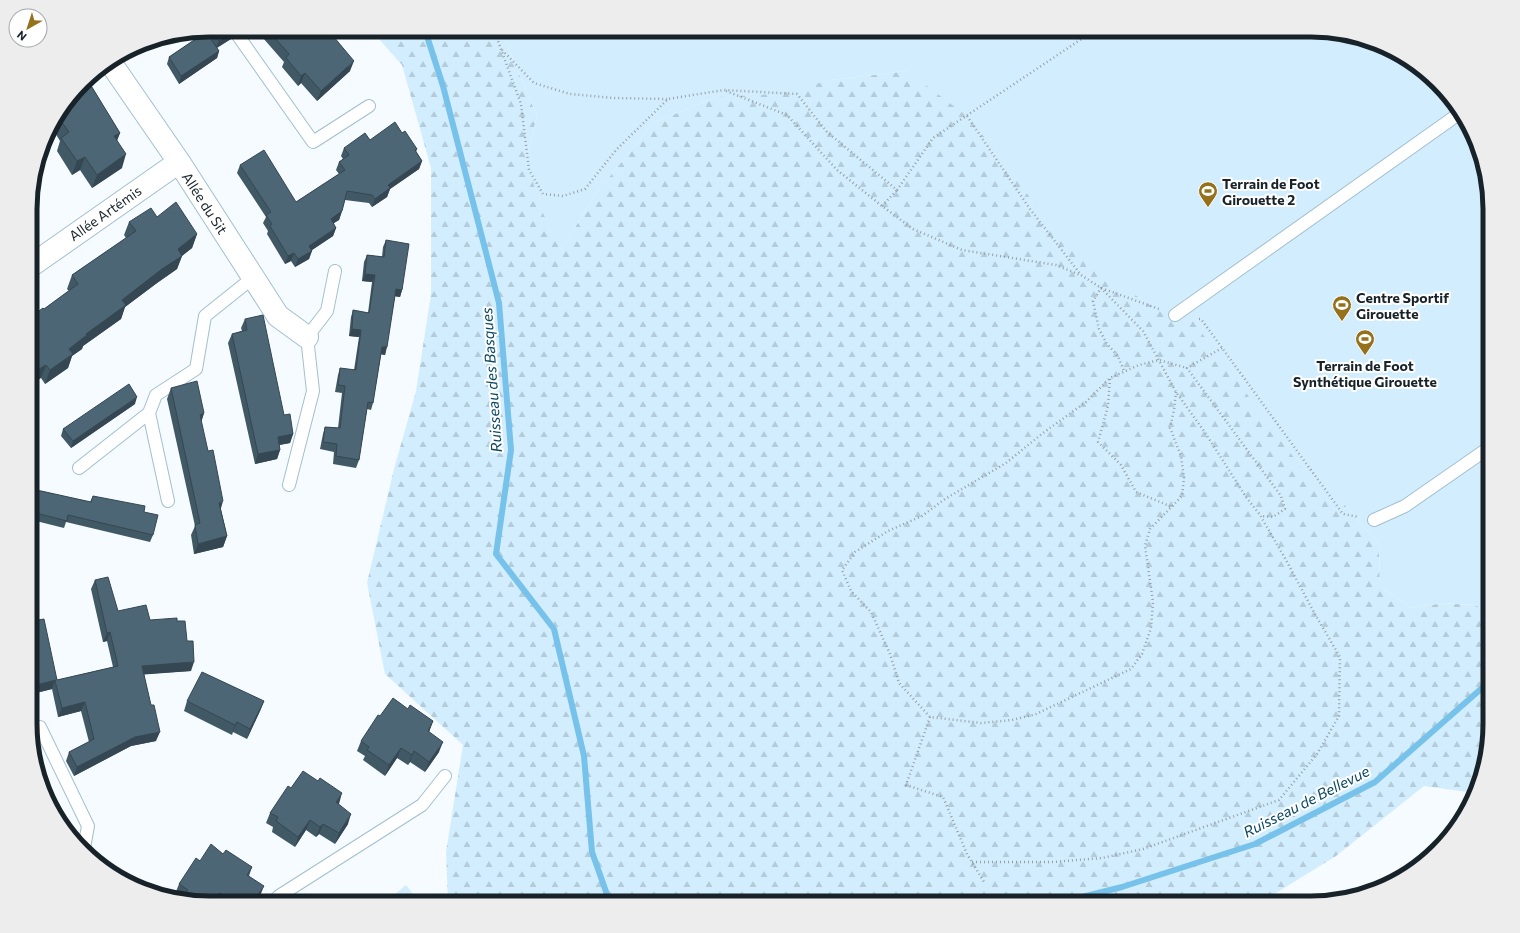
<svg xmlns="http://www.w3.org/2000/svg" width="1520" height="933" font-family="Commissioner,sans-serif">
	<style>
		.forest { fill: url(#forest-firs) }
		.pitch { fill: #d2eefe }
		.lines { fill: none; stroke-linecap: round; stroke-linejoin: round }
		.stream { stroke: #77c2ea; stroke-width: 6 }
		.lane-casing { stroke: #a2bfcf; stroke-width: 14 }
		.street-casing { stroke: #a2bfcf; stroke-width: 24 }
		.path { stroke: #979fa4; stroke-width: 2.5; stroke-dasharray: 1 3; stroke-linecap: butt }
		.lane { stroke: #fff; stroke-width: 12 }
		.street { stroke: #fff; stroke-width: 22 }
		.wall { fill: #415865 }
		.shaded-wall { fill: #354752 }
		.building { fill: #4c6675; stroke: #354752 }
		.labels { text-anchor: middle; dominant-baseline: central; stroke-width: 4; stroke-linejoin: round; paint-order: stroke }
		.poi-label { font-size: 14px; font-weight: bold; fill: #182329; stroke: #fff; text-anchor: start }
		.street-label { font-size: 14px; fill: #182329; stroke: #fff }
		.water-label { font-size: 15px; font-style: italic; fill: #094863; stroke: #fff }
		.rim { fill: none; stroke: #182329; stroke-width: 5 }
	</style>
	<defs>
		<pattern id="forest-firs" width="22" height="20" patternUnits="userSpaceOnUse"><rect width="22" height="20" fill="#d2eefe"/><path d="M5 1l3.5 6h-7zM16 11l3.5 6h-7z" fill="#b4ccda"/></pattern>
	</defs>
	<rect width="100%" height="100%" fill="#f5fbff"/>
	<path class="forest" d="M371 30H501L537 116 526 159 561 250 597 192 653 123 716 97 831 80 907 71 971 83 1208 310 1344 504 1379 544 1380 586 1411 608 1443 603 1476 605 1490 614V736L1481 781 1475 793 1424 786 1336 856 1260 903H448L446 852 463 745 385 674 367 583 394 469 416 391 431 294V168L402 65Z"/>
	<path class="pitch" d="M501 30H1311L1358 36 1410 60 1466 120 1490 197V614L1476 605 1443 603 1411 608 1380 586 1379 544 1344 504 1334 512 1190 317 1176 325 1171 319 1092 266 1042 215 1005 162 967 116 907 71 831 80 777 94 716 97 653 123 597 192 561 250 541 209 526 159 537 116Z
		M406 885 420 903H384Z"/>
	<g class="lines">
		<path class="stream" d="M425 30 443 86 499 303 511 450 496 554 554 629 584 756 592 852 610 903
			M1058 903 1122 887 1255 844 1375 782 1490 681"/>
		<g class="lane-casing">
			<path id="lane" d="M234 30 313 142 369 106
				M1175 315 1460 113
				M149 413 168 501
				M79 468 149 413 156 395 196 369 205 316 245 284 254 279
				M289 485 313 391 307 337 327 311 335 271
				M1374 520 1405 506 1490 447
				M40 727 88 826 84 848
				M272 903 279 896 422 805 445 776"/>
		</g>
		<g class="street-casing">
			<path id="street" d="M110 62 179 162 278 316 307 337
				M32 265 179 162"/>
		</g>
		<path class="path" d="M494 30 521 104 529 170 543 194 563 196 585 189 616 150 668 99 724 90 797 94 827 132 897 190 933 138 1095 30
			M502 50 534 83 570 94 614 98 667 99
			M726 91 787 115 837 170 882 206 913 229 962 250 1056 265 1080 275
			M967 116 1030 209 1081 275 1101 288 1159 309
			M882 206 897 190
			M1199 319H1201L1343 514 1359 517
			M1222 348 1187 368 1281 496 1285 509 1273 517 1261 516
			M1110 379 1108 406 1098 442 1121 465 1136 492 1172 507
			M1176 392 1174 410 1170 428 1181 456 1184 478 1182 496 1150 529 1145 546 1153 602 1151 628 1142 654 1131 669 1036 714 1012 720 981 723 930 717 899 683 890 654 871 612 851 591 842 570 855 552 888 531 922 516 945 499 1006 463 1043 433 1086 402 1110 378 1139 365 1159 360 1187 368
			M930 717 906 785 943 797 967 854 984 882
			M972 862H1053L1102 858 1143 849 1279 800 1317 754 1339 716 1340 657 1316 616 1286 560 1260 515 1246 497 1204 431 1176 392 1143 331 1101 288 1093 301 1099 329 1107 344 1118 356 1124 371"/>
		<use href="#lane" class="lane"/>
		<use href="#street" class="street"/>
	</g>
	<path class="wall" d="M209 30H232L234 32 231 39 217 48 219 51 217 58 179 84 167 64 169 57 206 32 205 31Z
		M256 30H328L350 71 317 101 301 83 298 86 282 67 284 62Z
		M87 79 120 133 117 140 122 168 92 188 80 170 72 175 57 151 60 141 51 126Z
		M402 133 417 149 416 152 422 161 419 169 390 189 387 197 372 207 369 203 345 200 342 211 339 220 333 223 336 228 333 236 312 250 309 259 295 267 291 261 285 264 267 234 268 231 263 223 266 217 237 173 240 165 296 202 339 174 336 170 339 162 343 159 341 156 344 148 370 140Z
		M157 217 197 234 192 248 182 256 177 269 157 283 125 307 121 319 83 346 82 349 72 356 68 368 45 384 41 378 44 309 69 291 67 289 72 275 126 238 124 235 129 222Z
		M386 240 402 290 400 297 395 296 385 355 381 354 373 403 371 410 367 409 359 460 356 468 333 464 334 452 320 449 323 434 325 427 338 428 342 393 335 392 338 375 340 368 354 370 359 337 349 336 351 317 353 310 368 313 372 282 362 281 364 262 367 255 382 257 383 247Z
		M245 319 284 415 293 434 290 443 279 445 280 450 277 459 255 464 228 343 232 334 242 331 241 328Z
		M171 388 204 413 201 422 227 536 223 547 194 554 191 535 195 526 167 399Z
		M135 404 71 448 61 436 63 429Z
		M32 489 90 502 93 496 144 512 153 535 150 542 66 522 64 528 32 520Z
		M95 580 118 611 150 620 177 621 187 641 191 671 144 674 156 741 131 746 74 776 66 761 69 752 89 742 81 711 58 717 52 689 32 694V621L57 680 113 667 107 641 103 642 91 589Z
		M187 701H264L260 711 247 739 233 732 232 735 184 711Z
		M408 709 433 721 429 732 439 752 425 772 410 762 408 765 397 758 385 776 363 760 365 756 357 751 361 741 380 716Z
		M291 788 338 804 348 824 335 844 319 834 316 837 306 830 295 847 272 832 273 827 266 823 270 813Z
		M223 854 252 867 249 876 260 896 255 903H209L182 899 175 894 179 884 200 861Z"/>
	<path class="shaded-wall" d="M234 32 231 39 216 48 219 41Z
		M219 51 217 58 179 84 181 76Z
		M354 61 350 71 317 101 321 91Z
		M305 73 301 83 298 86 301 76Z
		M120 133 115 146 114 136Z
		M126 154 122 168 92 188 97 175Z
		M85 157 80 170 72 175 77 161Z
		M422 161 419 169 390 189 387 197 372 207 375 199 388 185Z
		M342 211 339 220 328 227 331 219Z
		M336 228 333 236 306 254 309 246Z
		M197 234 192 248 179 258 182 256 177 269 157 283 125 307 121 319 83 346 82 349 72 356 68 368 45 384 50 370 69 349 178 249Z
		M312 251 309 259 295 267 298 259Z
		M294 253 291 261 285 264 288 256Z
		M365 274 375 275 372 282 362 281Z
		M396 289 402 290 400 297 393 296Z
		M352 329 361 330 359 337 349 336Z
		M382 347H387L385 355 379 354Z
		M46 365 41 378 32 384V373Z
		M137 397 135 404 71 448 73 441Z
		M204 413 201 423 200 415Z
		M293 434 290 443 274 446 278 437Z
		M280 450 277 459 255 464 258 454Z
		M223 501 220 512 219 503Z
		M227 536 223 547 194 554 198 544Z
		M110 632 107 641 103 642 107 633Z
		M194 662 191 671 138 675 142 666Z
		M55 681 52 689 32 694V686Z
		M264 701 260 711 247 739 250 729Z
		M85 702 81 711 58 717 62 708Z
		M433 721 429 732 428 731Z
		M237 722 233 732 232 735 235 725Z
		M160 732 156 741 131 746 74 776 77 767 135 737Z
		M443 742 439 752 425 772 429 762Z
		M401 748 397 758 385 776 389 765Z
		M414 751 410 762 408 765 412 755Z
		M342 793 339 804 332 813 336 802Z
		M351 814 348 824 335 844 339 833Z
		M310 820 306 830 295 847 298 837Z
		M323 824 319 834 316 837 320 827Z
		M264 886 260 896 255 903H252Z
		M220 893 216 903H214Z"/>
	<path class="building" d="M212 30H232L234 32 219 41Z
		M268 30H328L354 61 321 91 305 73 301 76 286 58 289 54Z
		M206 32 219 51 181 76 169 57Z
		M87 79 120 133 114 136 126 154 97 175 85 157 77 161 61 138 69 132 58 117Z
		M395 122 402 133 405 131 417 149 415 150 422 161 388 185 390 188 375 199 372 195 347 191 342 211 331 219 336 228 309 246 312 251 298 259 294 253 288 256 270 226 272 224 266 215 271 212 240 165 264 150 296 202 345 170 339 162 349 155 344 148 365 133 370 140Z
		M176 202 197 234 178 249 182 256 162 269 122 300 126 305 86 334 87 335 69 349 73 354 50 370 46 365 32 373V316L43 308 44 309 78 284 72 275 136 231 129 222 151 208 157 217Z
		M386 240 409 244 402 290 396 289 387 347H382L373 403 368 402 359 460 336 456 337 444 323 442 325 427 340 428 345 386 338 385 340 368 356 370 361 330 352 329 353 310 369 313 375 275 365 274 367 255 384 257Z
		M263 315 284 415 290 414 293 434 278 437 280 450 258 454 232 334 247 330 245 319Z
		M197 381 204 413 200 415 208 451 213 450 223 501 219 503 227 536 198 544 195 525 200 523 171 388Z
		M129 384 137 397 73 441 63 429Z
		M32 489 91 502 93 496 145 506 144 512 158 515 153 535 68 515 67 521 32 512Z
		M108 577 118 611 146 605 150 620 177 618V621H185L187 641H193L194 662 142 666 151 705H154L160 732 135 737 77 767 69 752 94 739 85 702 62 708 55 681 56 680 32 686V621L44 619 57 680 118 666 110 632 107 633 95 580Z
		M202 672 264 701 250 729 237 722 235 725 187 701Z
		M393 698 408 709 410 705 433 721 428 731 443 742 429 762 414 751 412 755 401 748 389 765 367 750 369 747 361 741 378 715 380 716Z
		M303 771 318 781 320 778 342 793 336 802 351 814 339 833 323 824 320 827 310 820 298 837 276 821 278 817 270 813 288 786 291 788Z
		M211 844 223 854 226 850 252 867 247 875 264 886 252 903H241L237 900 235 903 220 893 214 903H209L199 901 186 893 188 890 179 884 196 858 200 861Z"/>
	<defs>
		<g id="stadium-pin" transform="scale(1)"><path d="M0 17L-7.5 6A9.5 9.5 0 1 1 7.5 6Z" fill="#96711b" stroke="#fff"/><path d="M0-5a6.5 5 0 1 0 0 10a6.5 5 0 1 0 0-10ZM-3.5-1.8h7v3.6h-7Z" fill="#fff"/></g>
	</defs>
	<g fill-rule="evenodd">
		<use href="#stadium-pin" x="1208" y="191"/>
		<use href="#stadium-pin" x="1342" y="305"/>
		<use href="#stadium-pin" x="1365" y="339"/>
	</g>
	<g class="labels">
		<g class="poi-label">
			<text x="1222" y="183">Terrain de Foot<tspan x="1222" dy="16">Girouette 2</tspan></text>
			<text x="1356" y="297">Centre Sportif<tspan x="1356" dy="16">Girouette</tspan></text>
			<text x="1365" y="365" text-anchor="middle">Terrain de Foot<tspan x="1365" dy="16">Synthétique Girouette</tspan></text>
		</g>
		<g class="street-label">
			<text transform="translate(205 203) rotate(57)">Allée du Sit</text>
			<text transform="translate(105 213) rotate(-35)">Allée Artémis</text>
		</g>
		<g class="water-label">
			<text transform="translate(491 380) rotate(-94)">Ruisseau des Basques</text>
			<text transform="translate(1306 801) rotate(-27)">Ruisseau de Bellevue</text>
		</g>
	</g>
	<path d="M0 0H1520V933H0ZM209 37H1311A172 172 0 0 1 1483 209V724A172 172 0 0 1 1311 896H209A172 172 0 0 1 37 724V209A172 172 0 0 1 209 37Z" fill="#ededee" fill-rule="evenodd"/>
	<path class="rim" d="M209 37H1311A172 172 0 0 1 1483 209V724A172 172 0 0 1 1311 896H209A172 172 0 0 1 37 724V209A172 172 0 0 1 209 37Z"/>
	<g transform="translate(28 28) rotate(219)"><circle r="19" fill="#ffffff" stroke="#a3a7a9"/>
	<path d="M0-3L7 15L0 10L-7 15Z" fill="#96711b"/>
	<text y="-6" font-size="11" font-weight="bold" text-anchor="middle" fill="#182329">N</text>
	</g>
</svg>
